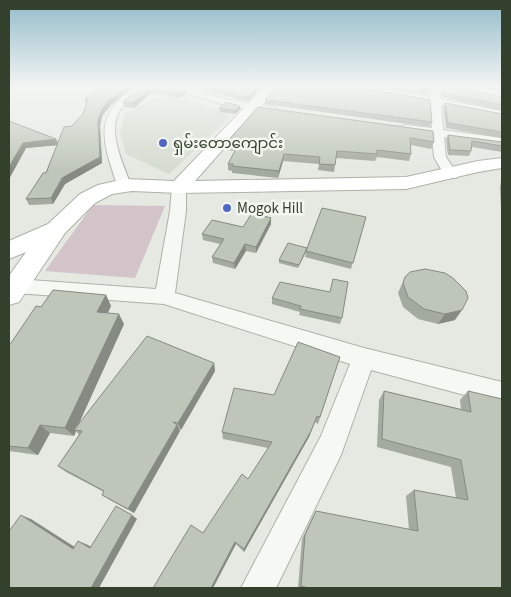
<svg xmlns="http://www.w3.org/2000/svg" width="511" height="597" font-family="'Source Sans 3','Noto Sans Myanmar',sans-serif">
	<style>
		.built { fill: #d4dbd0 }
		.green { fill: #d2c4c8 }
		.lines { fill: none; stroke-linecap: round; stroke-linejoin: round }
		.street-casing { stroke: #acb3a7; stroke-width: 2 }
		.secondary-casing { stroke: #acb3a7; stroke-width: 2 }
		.street { fill: #f6f8f4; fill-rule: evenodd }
		.secondary { fill: #fff; fill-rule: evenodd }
		.wall { fill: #a3aa9f }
		.shaded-wall { fill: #858b82 }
		.building { fill: #bec6b9; stroke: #858b82 }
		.poi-dot { fill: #5165c4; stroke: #f4f7f1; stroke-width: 2 }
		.labels { text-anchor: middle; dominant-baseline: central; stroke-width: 5; stroke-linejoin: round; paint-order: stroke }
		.far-poi-label { font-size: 15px; fill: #33402b; stroke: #f4f7f1; text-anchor: start }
	</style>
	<rect width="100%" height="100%" fill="#e5e9e2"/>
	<path class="built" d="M162 95 207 106 231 116 169 174 126 154 120 133 125 113Z"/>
	<path class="green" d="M93 205 165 206 135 278 45 271Z"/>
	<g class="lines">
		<g class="street-casing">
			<path id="street" d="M135 87H146C139 95 129 99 122 107 105 129 123 163 131 185L124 189 117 185C103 142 92 116 135 87Z
				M167 87H181L225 99 273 107 278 110 273 113 224 105Z
				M355 87H373L430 97 433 87H441L440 99 502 111V117L441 105 443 130 502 138V146L444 137 446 157 458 175 456 178H446L434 157 432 135 405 131 399 128 405 125 432 128 430 103 360 90Z
				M179 183 186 187V211L175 293 364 348 502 382V405L371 370 341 455 276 588H241L321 436 350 364 164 304 16 293 9 290V281L16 279 156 289 170 211 172 187Z"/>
		</g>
		<g class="secondary-casing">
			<path id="secondary" d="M264 87H278L195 181 406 177 478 161 502 158V168L478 172 406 189 179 193 132 191 112 194 95 203 65 233 19 302 9 305V276L26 252 9 259V241L48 224 80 194 98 185 125 179 174 181Z
				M457 87H478L502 92V100L458 90Z"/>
		</g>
		<use href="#street" class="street"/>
		<use href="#secondary" class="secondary"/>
	</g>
	<path class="wall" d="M103 87 110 106 102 116 100 126 102 163 65 184 53 204 29 205 26 199 46 173 57 145 26 148 9 179V121L56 139 58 143 83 114 86 104 84 99Z
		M142 87H174L187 94 178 98 152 92 134 108 125 107 123 102Z
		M188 87H262L248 101Z
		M381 87H432L429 95Z
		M441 87H459L502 97V111L442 97Z
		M484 87H502V91Z
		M265 100 432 122 430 127 265 104Z
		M445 103 502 114V138L446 128 443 107Z
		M258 107 434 142 431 149 411 145V154L409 161 377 157 375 161 336 158 334 172 318 170 319 164 283 161 278 178 232 173V171L228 170V164L235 151 226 150V143Z
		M219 108 240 109 235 114 220 112Z
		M448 135 502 142V152L472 147 471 151 469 156 448 155 446 140Z
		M502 172V209L501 208 500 188Z
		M366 217 351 269 305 257 306 252 298 268 279 263V260L307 248Z
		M271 224 256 253 246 251 235 269 213 263 212 257 220 244 203 240 202 234 243 227Z
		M405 277 455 320 438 324 418 319 403 307 398 293Z
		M106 295 111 306 108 313 124 324 79 423 214 363 215 371 181 430 179 429 180 431 134 513 108 499 102 495 104 492 66 472 58 466 79 435 76 431 74 436 50 433 38 455 9 451V346L41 307Z
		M272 298 342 318 340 324 299 315 300 312 272 304Z
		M340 357 318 424 315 422 309 437 244 552 236 544 213 588H153L203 533 248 479 268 448 223 439 222 432 274 395Z
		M384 391 461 409 460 400 468 391 502 588H302L298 587 302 539 313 516 316 511 409 530 406 496 414 490 456 498 451 467 377 447 379 400Z"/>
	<path class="shaded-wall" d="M127 87H133L110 106 102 116 100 126 102 163 65 184 53 204 51 198 98 121 101 111 108 101Z
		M151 87 152 92 134 108 133 103Z
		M258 87H262L248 101 247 97Z
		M186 90 187 94 178 98 177 94Z
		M240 106V109L235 114V111Z
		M56 139 59 145 26 148 9 179V167L23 143Z
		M284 154 283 161 278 178 279 171Z
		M271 218V224L256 253V247Z
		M245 244 246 251 235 269 234 263Z
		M106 295 111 306 103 322 97 312Z
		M462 310 455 320 438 324 445 314Z
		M119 314 124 324 76 430H74L76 431 74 436 65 428Z
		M214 363 215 371 181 430 178 423Z
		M317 416 309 437 244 552V549Z
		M40 425 50 433 38 455 28 448Z
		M177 425 180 431 134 513 128 509Z
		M21 515 31 519 81 551 73 549Z
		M132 515 137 519 99 588H91Z
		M78 541 86 544 97 550 90 548Z
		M235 542 236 544 213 588H211Z"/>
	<path class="building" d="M103 87H127L108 101 101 111 98 121 100 157 62 178 51 198 26 199 43 173H46L64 127 72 126 83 114 88 99H84Z
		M142 87H174L186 90 177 94 151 87 133 103 123 102Z
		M206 87H258L247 97Z
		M277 87H359L430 100 432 122 265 100Z
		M408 87H432L430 90Z
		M443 87H459L502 97V105L444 93Z
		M226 102 240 106 235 111 219 108Z
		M445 103 502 114V132L448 123Z
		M258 107 433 131 434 142 410 138 411 154 377 150V154L337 151 335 165 319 164 320 157 284 154 279 171 232 166 233 164H228L238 145 226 143Z
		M9 121 56 139 23 143 9 167Z
		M448 135 502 142V146L472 141 471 151 450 150Z
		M322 208 366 217 353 263 306 251Z
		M252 213 271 218 256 247 245 244 234 263 212 257 224 239 202 234 212 220 243 227Z
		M288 243 307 248 299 265 279 260Z
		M425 269 445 273 453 278 466 291 468 298 462 310 445 314 424 309 408 297 403 283 405 277 410 272Z
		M333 279 348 282 342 318 300 309 301 306 272 298 280 282 330 292Z
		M53 290 106 295 97 312 119 314 65 428 40 425 28 448 9 446V346L36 306 41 307Z
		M147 336 214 363 178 423 173 422 177 425 128 509 102 495 104 491 58 466 82 431 74 430Z
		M298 342 340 357 320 417 317 416 311 431 244 549 235 542 211 588H153L191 525 203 533 242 474 248 479 272 442 222 432 234 388 274 395Z
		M384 391 471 412 468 391 502 399V588H309L301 586 305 535 316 511 418 531 414 490 468 500 461 460 382 439Z
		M116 506 132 515 91 588H9V531L21 515 73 549 78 541 90 548Z"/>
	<linearGradient id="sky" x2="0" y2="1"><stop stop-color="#93bbcb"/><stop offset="0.51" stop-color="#f3f5f2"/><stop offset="1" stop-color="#f3f5f2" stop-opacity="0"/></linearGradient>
	<rect width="511" height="170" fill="url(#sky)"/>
	<g class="poi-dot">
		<circle cx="163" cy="143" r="5"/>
		<circle cx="227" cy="208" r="5"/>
	</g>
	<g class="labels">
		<g class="far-poi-label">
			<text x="173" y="143">ရှမ်းတောကျောင်း</text>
			<text x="237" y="208">Mogok Hill</text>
		</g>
	</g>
	<rect width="511" height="597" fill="none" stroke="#33402b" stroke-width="20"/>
</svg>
